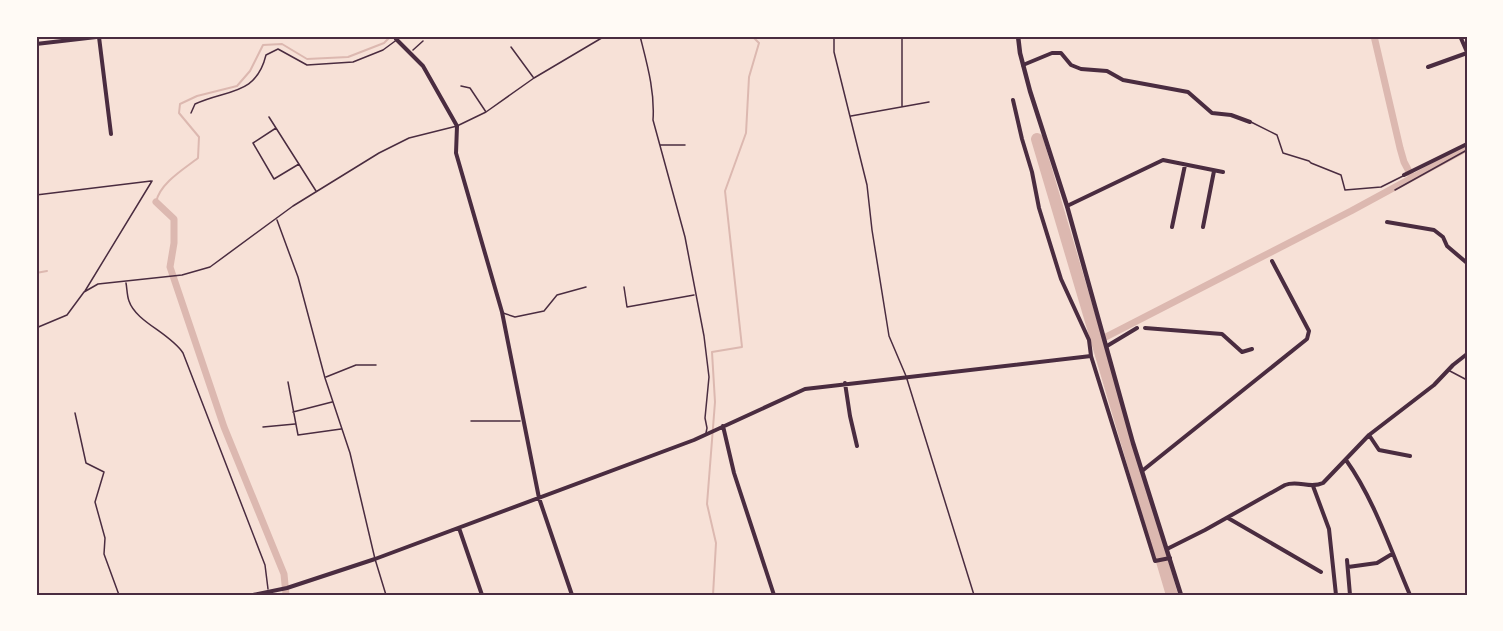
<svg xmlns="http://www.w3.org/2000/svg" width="1503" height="631" font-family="'Varela Round',sans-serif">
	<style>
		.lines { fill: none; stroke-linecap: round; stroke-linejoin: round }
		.stream { stroke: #dcb8b0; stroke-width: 2 }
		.canal { stroke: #dcb8b0; stroke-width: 7 }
		.river { stroke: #dcb8b0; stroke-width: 12 }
		.path { stroke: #4a2c40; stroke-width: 1.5 }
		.service { stroke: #4a2c40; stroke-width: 1.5 }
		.minor { stroke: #4a2c40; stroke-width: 4 }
		.tertiary { stroke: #4a2c40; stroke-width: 4.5 }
		.neatline { fill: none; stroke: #4a2c40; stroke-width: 2 }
	</style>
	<rect width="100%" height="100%" fill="#f7e1d7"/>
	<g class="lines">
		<path class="stream" d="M156 202C160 183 184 169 198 158L199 137 179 113 180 104 197 96 237 86 250 71 263 45 282 44 307 59 348 57 384 43 391 36
			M36 273 47 271
			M713 595 716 543 707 504 715 402 712 352 742 347 725 191 746 133 749 77 759 43 752 36"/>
		<path class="canal" d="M1374 36 1400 148 1404 162 1412 177
			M156 202 174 219V243L170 267 224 427 284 574 286 595
			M1096 342 1351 211 1467 148"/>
		<path class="river" d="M1037 139 1172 595"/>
		<path class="path" d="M413 50 423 41
			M471 421H520"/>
		<path class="service" d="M640 36C647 64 655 91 653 120L685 237 704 336 709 377 705 418 707 428 706 433
			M834 36V52L867 185 872 230 889 336 906 376 974 595
			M902 36V106
			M511 47 533 77
			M461 86 470 88 486 112
			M191 113 195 104C227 89 256 96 266 55L278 49 307 65 353 62 383 50 402 36
			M851 116 929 102
			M269 117 316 191
			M1251 122 1277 135 1283 153 1309 161 1311 163 1341 175 1345 190 1381 187 1403 176
			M276 128 253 143 274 179 299 164
			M660 145H685
			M1395 190 1467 150
			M36 195 151 181
			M277 220 298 277 325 378 350 453 375 559 386 595
			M126 283C127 288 127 296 129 301 136 322 170 333 183 353L265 565 268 589
			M624 287 627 307 694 295
			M85 291 152 181
			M503 313 515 317 544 311 557 295 586 287
			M36 328 67 315 84 292 98 284 182 275 210 267 293 206 379 153 409 138 457 126 486 112 534 78 605 36
			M1448 370 1467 380
			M326 377 356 365H376
			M288 382 298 435 341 429
			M293 412 332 402
			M75 413 86 463 104 472 95 502 105 538 104 554 119 595
			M263 427 295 424"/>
		<path class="minor" d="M1460 36 1467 52
			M99 37 111 134
			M396 39 423 66 457 126 456 153 502 312 539 498 572 595
			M36 44 105 36
			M1023 65 1052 53H1061L1071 65 1081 69 1107 71 1123 80 1188 92 1212 113 1231 115 1250 122
			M1428 67 1467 53
			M1013 100 1022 139 1032 172 1039 208 1061 279 1089 340 1091 356 1155 561 1170 558
			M1404 175 1467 144
			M1067 206 1163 160 1223 172
			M1387 222 1434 230 1443 237 1447 246 1467 263
			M1172 227 1185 165
			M1203 227 1214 171
			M1145 328 1222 334 1242 352 1252 349
			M1107 346 1137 328
			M845 383 850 416 857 446
			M723 426 734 473 774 595
			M1369 435 1379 450 1410 456
			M1346 460C1374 499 1391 551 1410 595
			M1142 471 1307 339 1309 331 1272 261
			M1313 486 1329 529 1336 595
			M1228 518 1321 572
			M459 528 482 595
			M1167 549 1205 530 1285 485C1298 480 1310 489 1323 483L1369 435 1434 385 1453 365 1467 354
			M1347 560 1350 595
			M1348 567 1377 563 1392 554
			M253 595 287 588 375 559 694 440 805 389 1091 356"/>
		<path class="tertiary" d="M1018 36 1020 53 1030 91 1067 206 1133 443 1181 595"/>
	</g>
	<rect width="1503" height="631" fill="none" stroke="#fffaf5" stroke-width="75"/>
	<rect x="38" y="38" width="1428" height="556" class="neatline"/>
</svg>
